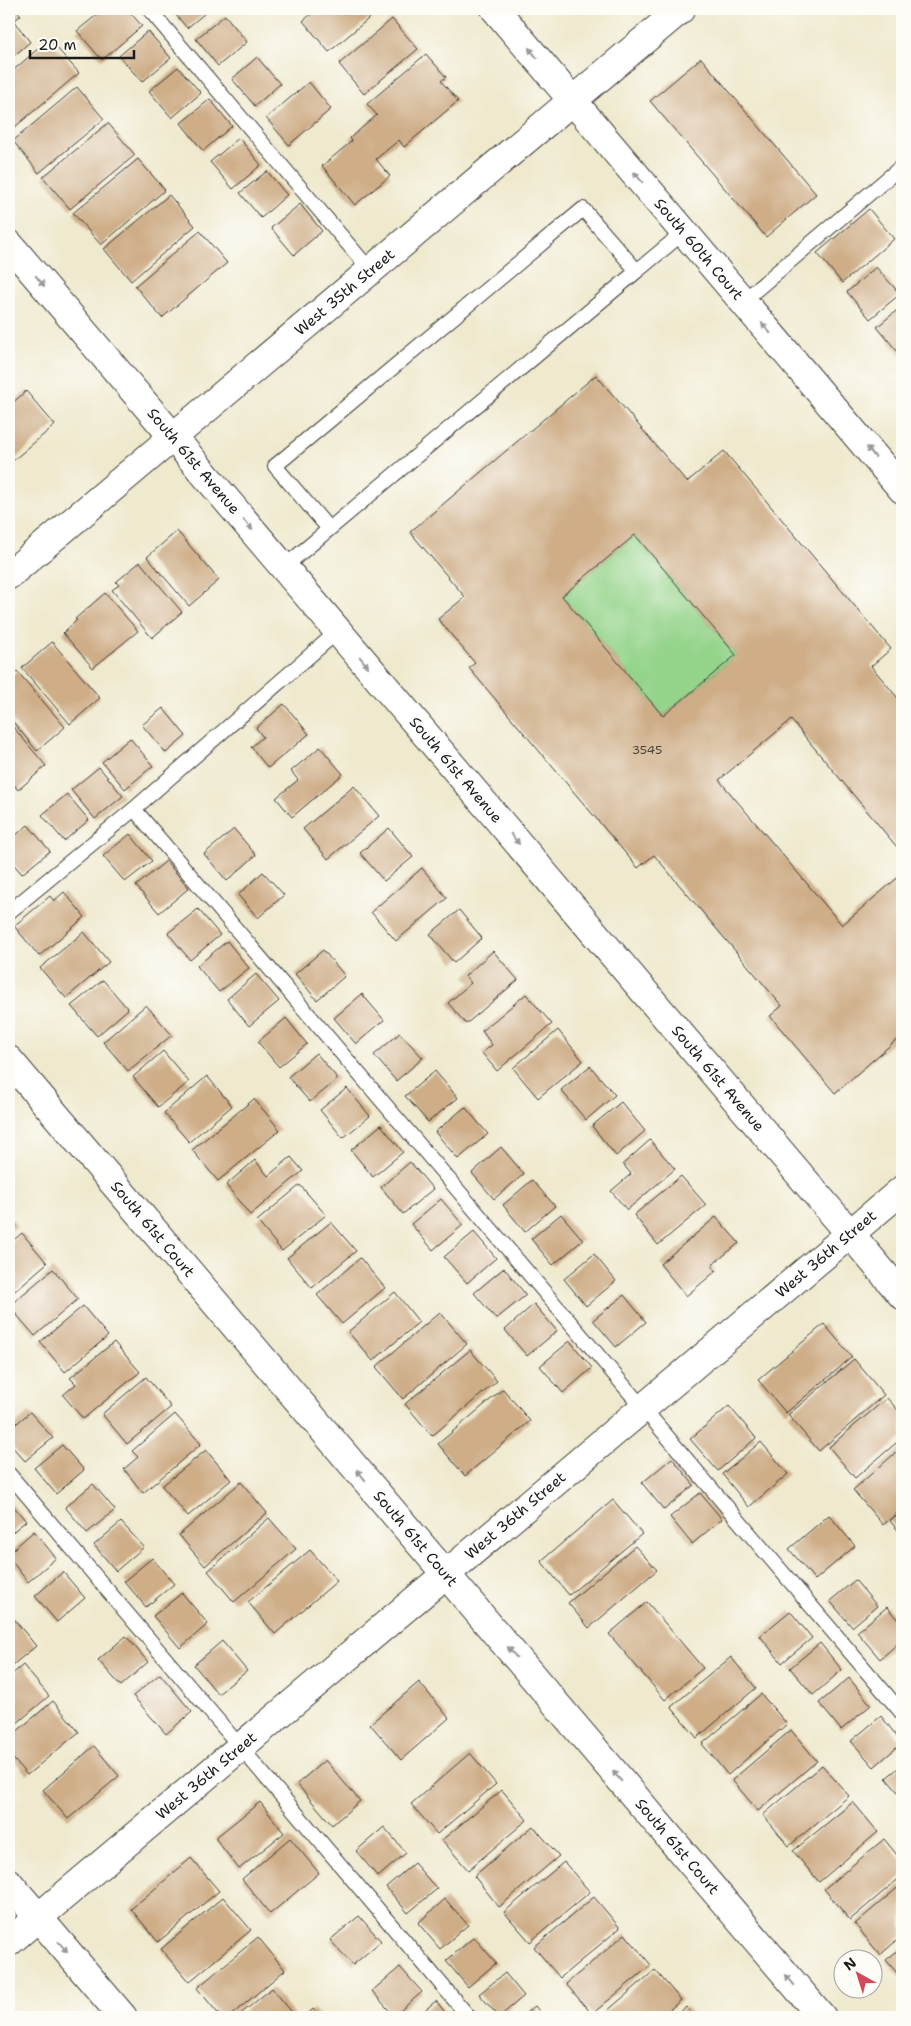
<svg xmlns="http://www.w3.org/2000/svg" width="911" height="2026" font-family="'Shantell Sans',sans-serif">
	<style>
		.green { fill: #94d48b; stroke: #587854 }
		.building { fill: #cead87; fill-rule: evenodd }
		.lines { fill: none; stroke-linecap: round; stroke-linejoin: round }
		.lane-casing { stroke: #3c3b37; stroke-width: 16 }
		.street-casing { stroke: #3c3b37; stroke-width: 30 }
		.lane { stroke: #fff; stroke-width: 14 }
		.street { stroke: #fff; stroke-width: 28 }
		.oneway { fill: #999 }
		.labels { text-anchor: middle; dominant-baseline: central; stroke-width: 5; stroke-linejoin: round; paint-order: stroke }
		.number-label { font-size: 12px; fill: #484037 }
		.street-label { font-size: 15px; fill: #1c1c1c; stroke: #fdfcf7 }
	</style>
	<rect width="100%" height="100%" fill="#fdfcf7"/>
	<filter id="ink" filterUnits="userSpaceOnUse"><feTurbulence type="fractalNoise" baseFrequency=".02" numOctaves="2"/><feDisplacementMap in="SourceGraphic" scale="10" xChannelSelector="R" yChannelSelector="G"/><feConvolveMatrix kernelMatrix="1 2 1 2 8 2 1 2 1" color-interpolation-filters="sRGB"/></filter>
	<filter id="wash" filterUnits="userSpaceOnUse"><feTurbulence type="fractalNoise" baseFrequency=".0096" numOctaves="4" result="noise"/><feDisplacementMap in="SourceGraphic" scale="20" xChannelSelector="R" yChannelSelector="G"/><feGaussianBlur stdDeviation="1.12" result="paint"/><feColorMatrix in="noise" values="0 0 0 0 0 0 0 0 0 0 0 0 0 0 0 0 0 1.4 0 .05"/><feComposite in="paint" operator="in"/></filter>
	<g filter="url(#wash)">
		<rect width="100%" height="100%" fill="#efe9ce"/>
		<path class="green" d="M635 535 736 655 663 716 562 596Z"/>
		<g id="blocks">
			<path class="building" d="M9 9H15L21 15 14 21 30 42 9 60Z
				M104 9H127L142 26 102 60 77 31Z
				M171 9H210L187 28Z
				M317 9H380L329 52 303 21Z
				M225 15 247 42 218 66 196 39Z
				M392 19 418 49 364 94 339 64Z
				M148 31 171 58 142 82 119 56Z
				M49 39 79 73 9 132V74Z
				M426 54 446 77 441 81 458 101 404 147 399 140 376 159 390 176 355 205 322 166 352 141 350 138 377 115 367 104Z
				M257 57 280 84 255 106 232 79Z
				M701 58 816 194 766 237 650 101Z
				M178 67 201 93 172 118 149 91Z
				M309 82 331 109 289 145 266 118Z
				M77 87 104 119 39 173 13 141Z
				M210 99 232 126 203 151 181 123Z
				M108 123 135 155 70 209 43 177Z
				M239 138 261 165 233 189 210 162Z
				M138 159 165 190 101 245 73 213Z
				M267 171 287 195 261 218 240 193Z
				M169 195 195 226 131 281 104 249Z
				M300 204 322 231 294 255 271 228Z
				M869 209 894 239 842 283 817 253Z
				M200 231 227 263 162 318 135 286Z
				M876 267 900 294 870 319 847 292Z
				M902 306V357L877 327Z
				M596 375 687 482 724 451 891 649 871 666 902 703V853L791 720 719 780 842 925 902 874V1035L835 1093 770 1016 782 1006 654 855 638 868 469 668 475 663 438 619 465 597 410 532ZM635 535 736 655 663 716 562 596Z
				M26 391 55 425 9 464V406Z
				M177 531 219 580 189 606 147 557Z
				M140 562 182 612 152 638 112 590 119 585 116 582Z
				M105 593 138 631 93 668 63 633 77 620 75 619Z
				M52 642 100 698 70 724 22 668Z
				M17 671 65 727 37 751 9 717V678Z
				M284 704 309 734 268 768 251 747 263 737 256 728Z
				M163 708 186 736 166 753 142 725Z
				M9 722 46 766 18 790 9 778Z
				M130 738 153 766 125 789 102 762Z
				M320 747 343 774 292 817 276 798 298 780 291 771Z
				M99 767 123 796 95 819 71 790Z
				M354 786 379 816 328 859 303 829Z
				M67 794 89 820 64 841 42 815Z
				M28 825 50 851 22 874 9 859V841Z
				M389 828 413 857 384 881 360 853Z
				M234 829 256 855 227 881 204 854Z
				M130 834 152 861 125 882 103 856Z
				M166 861 189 888 159 913 136 886Z
				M422 868 447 898 396 941 371 912Z
				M263 872 284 895 258 918 238 895Z
				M64 892 85 917 39 956 14 926 50 896 54 901Z
				M198 909 220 935 190 960 168 933Z
				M459 910 482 938 454 963 430 934Z
				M84 932 109 962 66 998 40 968Z
				M227 941 249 968 219 992 197 966Z
				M323 950 345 976 317 1000 295 974Z
				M493 951 518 980 466 1024 448 1003 471 983 465 976Z
				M256 974 279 1001 249 1026 227 999Z
				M103 980 128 1009 97 1036 71 1006Z
				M362 994 384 1020 356 1044 334 1018Z
				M526 994 552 1024 497 1071 482 1053 492 1045 482 1031Z
				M146 1005 172 1035 128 1071 103 1042Z
				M286 1018 307 1044 279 1067 258 1042Z
				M558 1030 583 1061 538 1098 513 1068Z
				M400 1033 423 1058 396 1081 374 1055Z
				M163 1051 189 1082 158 1107 133 1077Z
				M316 1053 338 1079 310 1102 288 1077Z
				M590 1066 615 1095 586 1120 561 1090Z
				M435 1071 458 1098 428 1122 405 1096Z
				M207 1076 232 1106 189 1142 164 1113Z
				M347 1088 370 1116 343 1138 320 1110Z
				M254 1099 280 1130 218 1181 192 1150Z
				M621 1102 645 1131 616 1156 592 1126Z
				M465 1107 488 1134 458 1159 435 1132Z
				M381 1125 403 1152 373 1177 351 1150Z
				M650 1140 675 1169 627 1210 611 1191 631 1174 623 1164Z
				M501 1147 524 1174 494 1199 472 1173Z
				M291 1157 303 1171 250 1215 226 1185 255 1160 268 1176Z
				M410 1162 433 1189 403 1214 381 1187Z
				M681 1176 706 1205 658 1245 634 1215Z
				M532 1180 555 1206 525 1232 503 1205Z
				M300 1185 326 1215 282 1251 257 1221Z
				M441 1199 463 1225 433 1250 411 1224Z
				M561 1214 583 1240 553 1265 531 1239Z
				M9 1216 17 1226 9 1233Z
				M716 1217 739 1243 712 1265 716 1271 686 1296 660 1264Z
				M331 1222 356 1251 312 1288 287 1258Z
				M474 1232 496 1258 467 1283 444 1257Z
				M22 1233 47 1263 9 1296V1244Z
				M594 1254 616 1281 586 1306 564 1279Z
				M360 1258 385 1288 342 1324 317 1295Z
				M504 1268 526 1295 496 1319 474 1293Z
				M53 1269 78 1299 35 1336 9 1306Z
				M395 1292 419 1322 373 1361 348 1332Z
				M624 1295 646 1322 616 1347 593 1320Z
				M534 1304 557 1331 527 1356 505 1330Z
				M83 1306 108 1336 65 1372 40 1342Z
				M440 1312 467 1344 403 1399 376 1367Z
				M824 1324 852 1357 786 1413 758 1380Z
				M570 1341 592 1368 563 1393 540 1366Z
				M114 1342 140 1372 83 1419 63 1395 76 1384 70 1378Z
				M470 1350 497 1381 432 1436 405 1404Z
				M854 1359 884 1395 819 1451 788 1415Z
				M146 1377 171 1407 127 1444 102 1414Z
				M503 1389 530 1421 465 1476 438 1444Z
				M887 1398 902 1415V1438L855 1478 829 1447Z
				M729 1406 756 1438 718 1471 690 1439Z
				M30 1412 53 1438 25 1461 9 1443V1430Z
				M175 1414 201 1444 143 1493 124 1469 138 1457 132 1451Z
				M761 1442 788 1474 749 1507 722 1474Z
				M62 1445 84 1470 56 1494 34 1468Z
				M902 1447V1508L883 1525 853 1490Z
				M206 1450 231 1480 188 1516 162 1486Z
				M672 1458 694 1485 664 1510 642 1483Z
				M241 1482 267 1513 205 1566 179 1535Z
				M93 1484 115 1510 87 1533 65 1507Z
				M700 1493 722 1519 692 1544 670 1517Z
				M613 1500 642 1534 569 1595 541 1561Z
				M9 1501 26 1521 9 1535Z
				M902 1511V1535L890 1521Z
				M829 1515 855 1546 815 1580 789 1549Z
				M269 1518 296 1549 234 1602 208 1571Z
				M121 1522 144 1547 116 1571 94 1545Z
				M34 1531 56 1558 28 1582 9 1558V1553Z
				M635 1546 657 1570 589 1628 568 1603Z
				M310 1550 337 1581 275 1634 248 1602Z
				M152 1558 174 1584 146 1607 124 1581Z
				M63 1572 85 1598 57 1622 35 1596Z
				M855 1580 877 1606 852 1627 830 1601Z
				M182 1593 208 1624 180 1648 153 1616Z
				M647 1602 703 1668 665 1700 609 1634Z
				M887 1607 902 1625V1640L880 1659 857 1632Z
				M790 1611 812 1638 782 1663 760 1636Z
				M9 1613 36 1646 9 1668Z
				M126 1636 148 1662 121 1686 98 1660Z
				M222 1641 247 1671 218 1694 194 1665Z
				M820 1643 842 1670 813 1695 790 1668Z
				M731 1657 756 1688 697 1738 671 1707Z
				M23 1665 49 1696 9 1730V1677Z
				M160 1674 192 1712 166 1734 133 1696Z
				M849 1678 871 1705 841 1730 819 1703Z
				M419 1682 449 1718 401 1760 370 1724Z
				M761 1694 787 1724 728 1775 702 1744Z
				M53 1701 79 1732 27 1775 9 1754V1738Z
				M881 1716 902 1743 874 1767 851 1741Z
				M791 1730 817 1761 758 1811 732 1780Z
				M94 1746 119 1776 68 1819 43 1790Z
				M470 1753 496 1784 437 1834 411 1804Z
				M325 1760 360 1801 332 1825 297 1784Z
				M822 1765 849 1796 789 1846 763 1815Z
				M902 1765V1797L886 1778Z
				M502 1790 527 1820 468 1870 442 1840Z
				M260 1802 284 1833 239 1869 215 1838Z
				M853 1802 878 1832 819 1882 793 1851Z
				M533 1826 559 1856 499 1907 474 1876Z
				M384 1827 406 1853 378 1877 356 1851Z
				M290 1838 319 1873 270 1914 242 1879Z
				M884 1839 902 1861V1876L850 1920 824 1889Z
				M191 1858 219 1891 158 1942 131 1909Z
				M564 1862 590 1892 530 1942 504 1912Z
				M414 1863 437 1889 408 1913 386 1887Z
				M902 1884V1936L880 1955 855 1924Z
				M223 1897 251 1930 189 1982 161 1949Z
				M594 1897 620 1928 560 1978 534 1947Z
				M445 1899 468 1925 440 1949 418 1923Z
				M359 1916 381 1941 353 1965 330 1940Z
				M625 1934 651 1965 592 2014 566 1984Z
				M258 1937 285 1970 229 2017H221L197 1988Z
				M474 1937 496 1963 468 1987 446 1961Z
				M902 1947V1979L886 1960Z
				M400 1967 422 1992 394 2016 372 1991Z
				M655 1970 681 2000 661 2017H600Z
				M505 1973 524 1996 499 2017 479 1994Z
				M272 1988 296 2017H237Z
				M436 2001 449 2017H416Z
				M535 2006 544 2017H521Z
				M686 2007 695 2017H674Z
				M313 2009 321 2017H304Z"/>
		</g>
	</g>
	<g filter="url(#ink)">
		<use href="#blocks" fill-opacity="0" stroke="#3c3b37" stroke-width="1"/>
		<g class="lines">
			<g class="lane-casing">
				<path id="lane" d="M149 9 370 270
					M637 271 684 232
					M743 301 902 166
					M284 567 637 271 583 209 275 466 329 529
					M134 809 902 1713
					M9 912 134 809 338 631
					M9 1474 469 2017"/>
			</g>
			<g class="street-casing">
				<g id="street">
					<path id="s1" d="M495 9 902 489"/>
					<path id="s2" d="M9 244 902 1295"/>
					<path id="s3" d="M9 575 681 9"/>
					<path id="s4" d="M9 1060 822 2017"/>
					<path d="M9 1883 123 2017"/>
					<path id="s5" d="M9 1942 902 1190"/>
				</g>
			</g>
			<use href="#lane" class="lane"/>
			<use href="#street" class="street"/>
		</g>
		<defs><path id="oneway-solid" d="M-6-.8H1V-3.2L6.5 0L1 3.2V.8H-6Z" transform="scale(1.25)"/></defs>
		<g class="oneway">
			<use href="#oneway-solid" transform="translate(533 53) rotate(-130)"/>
			<use href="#oneway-solid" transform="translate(638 177) rotate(-130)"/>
			<use href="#oneway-solid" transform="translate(40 281) rotate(50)"/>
			<use href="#oneway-solid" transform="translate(766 328) rotate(-130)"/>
			<use href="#oneway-solid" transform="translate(871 452) rotate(-130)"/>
			<use href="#oneway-solid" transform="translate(248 525) rotate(49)"/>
			<use href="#oneway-solid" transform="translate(364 662) rotate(50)"/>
			<use href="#oneway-solid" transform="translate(515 839) rotate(50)"/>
			<use href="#oneway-solid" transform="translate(361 1475) rotate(-130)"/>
			<use href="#oneway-solid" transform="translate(512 1652) rotate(-130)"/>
			<use href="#oneway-solid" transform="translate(617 1776) rotate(-130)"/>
			<use href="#oneway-solid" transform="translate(63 1947) rotate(49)"/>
			<use href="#oneway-solid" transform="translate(790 1980) rotate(-130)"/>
		</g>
	</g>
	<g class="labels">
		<g class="number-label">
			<text x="647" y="750">3545</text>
		</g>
		<g class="street-label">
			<text stroke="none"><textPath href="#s1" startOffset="315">South 60th Court</textPath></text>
			<text stroke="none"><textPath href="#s3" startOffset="439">West 35th Street</textPath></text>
			<text stroke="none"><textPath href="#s2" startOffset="285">South 61st Avenue</textPath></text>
			<text stroke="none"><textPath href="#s2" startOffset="690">South 61st Avenue</textPath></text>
			<text stroke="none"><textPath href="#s2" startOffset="1095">South 61st Avenue</textPath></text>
			<text stroke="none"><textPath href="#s4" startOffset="222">South 61st Court</textPath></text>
			<text stroke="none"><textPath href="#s5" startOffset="1068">West 36th Street</textPath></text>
			<text stroke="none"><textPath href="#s5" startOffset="662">West 36th Street</textPath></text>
			<text stroke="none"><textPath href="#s4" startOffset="628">South 61st Court</textPath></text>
			<text stroke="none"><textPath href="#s5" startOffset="258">West 36th Street</textPath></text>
			<text stroke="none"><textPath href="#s4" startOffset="1032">South 61st Court</textPath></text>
		</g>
	</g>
	<rect width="911" height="2026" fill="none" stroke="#fdfcf7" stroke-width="30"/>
	<g transform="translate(858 1974) rotate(321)"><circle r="24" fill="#fdfcf7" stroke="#a3a29f"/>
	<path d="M0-4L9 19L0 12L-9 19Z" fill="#d1495b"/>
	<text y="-8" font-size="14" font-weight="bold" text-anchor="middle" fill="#1c1c1c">N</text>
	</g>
	<path d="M30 50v8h104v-8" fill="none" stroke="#1c1c1c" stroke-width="2.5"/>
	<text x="38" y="50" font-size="15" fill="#1c1c1c" stroke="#fdfcf7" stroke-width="4" paint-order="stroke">20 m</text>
</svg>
